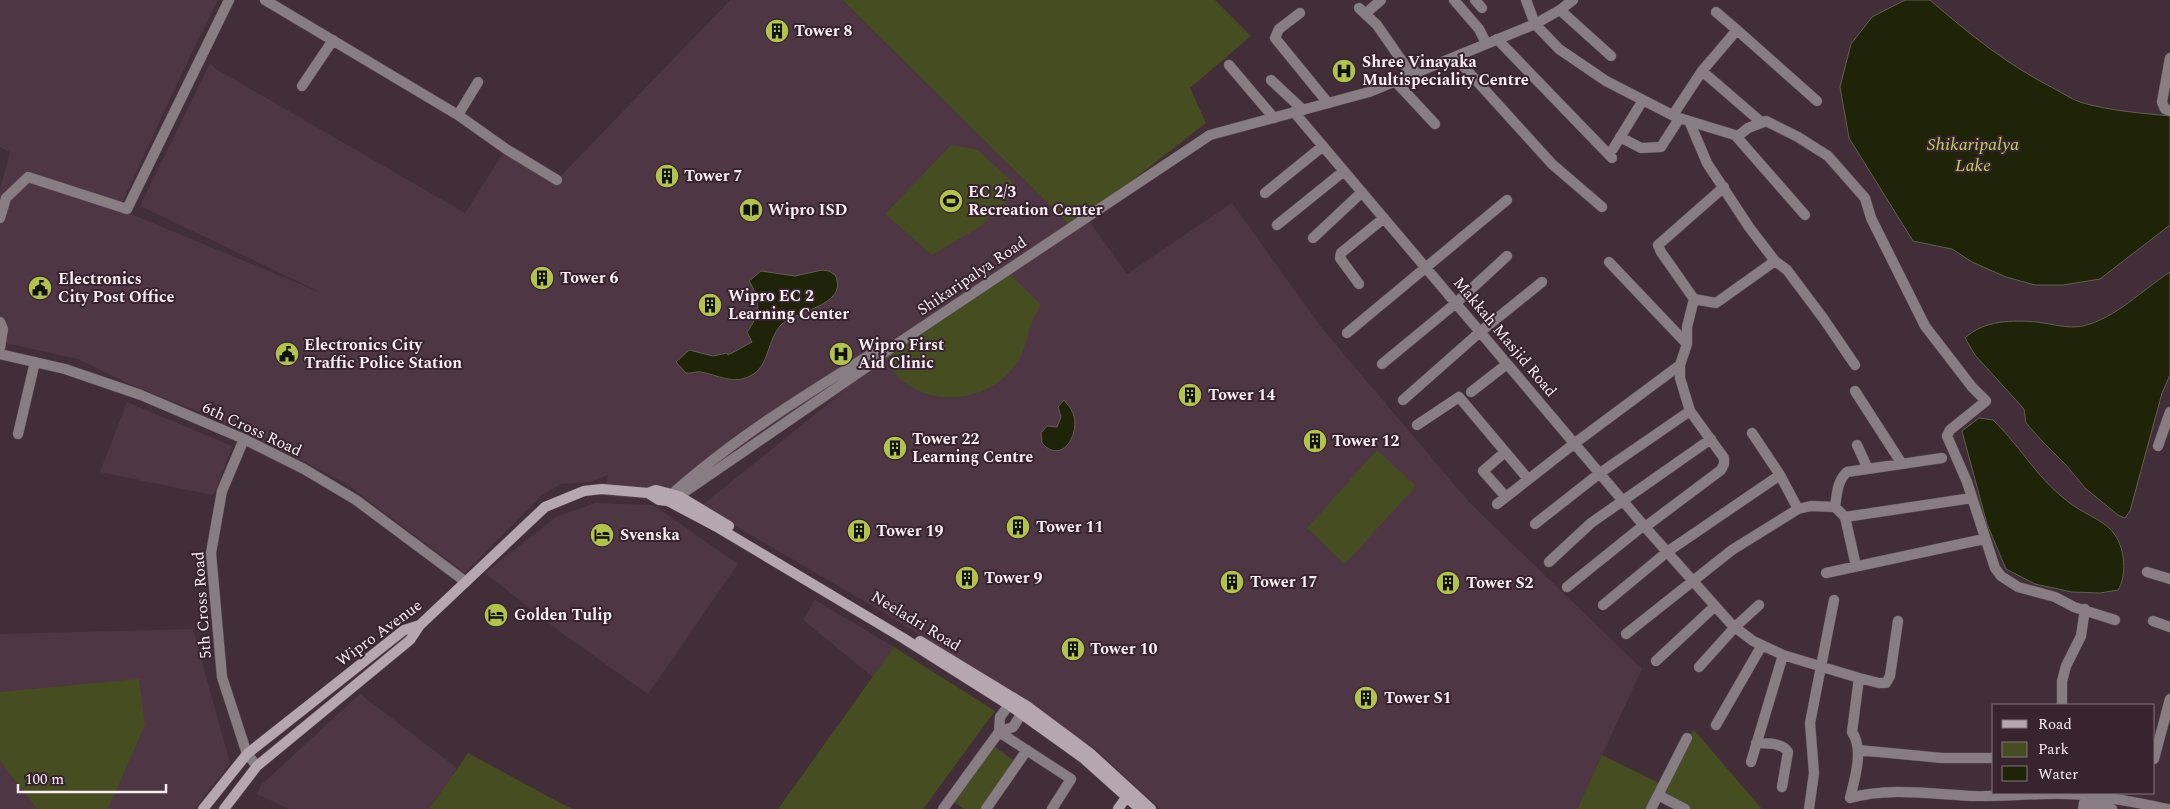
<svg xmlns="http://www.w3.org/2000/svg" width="2170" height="809" font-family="Spectral,serif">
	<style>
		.built { fill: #4e3645 }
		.green { fill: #464d20 }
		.water { fill: #1f2308; stroke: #61604f }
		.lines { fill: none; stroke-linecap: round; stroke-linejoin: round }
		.minor-casing { stroke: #5f4d57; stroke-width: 11 }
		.tertiary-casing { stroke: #5f4d57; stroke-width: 11 }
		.secondary-casing { stroke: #5f4d57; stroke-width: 11 }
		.minor { stroke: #877d83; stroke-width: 10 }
		.tertiary { stroke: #877d83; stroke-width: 10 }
		.secondary { stroke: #b6a6af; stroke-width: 10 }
		.labels { text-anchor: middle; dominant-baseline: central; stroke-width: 4; stroke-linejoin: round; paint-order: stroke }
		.poi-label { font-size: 16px; font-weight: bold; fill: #faedf4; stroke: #37242f; text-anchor: start }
		.street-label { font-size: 16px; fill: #faedf4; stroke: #37242f }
		.water-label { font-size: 18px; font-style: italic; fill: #bfd05f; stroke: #37242f }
	</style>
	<rect width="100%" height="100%" fill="#412e39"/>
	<path class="built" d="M0 0H218L183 71 119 209 324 294 140 206 210 63 216 69 465 213 506 149 557 180 730 0H842L1072 227 1087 218 1127 274 1232 203 1321 327 1469 502 1642 669 1577 809H1160L1092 746 1079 739 1046 714 874 607 701 506 843 392 668 501 604 496 608 475 590 482 561 484 541 496 465 573 345 483 305 462 202 413 127 383 78 359 5 343 0 331V189L10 152 0 147Z
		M127 402 232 446 216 490 212 495 100 472Z
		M595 503 653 505 738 564 648 694 563 634 485 573 556 517Z
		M815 600 894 647 873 677 803 620Z
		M193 629 230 763 195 809H0V634Z
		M360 694 457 768 429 809H289L257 794 261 785Z"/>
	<path class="green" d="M842 0H1215L1251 36 1190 88 1206 123 1072 227Z
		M951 145 978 150 1019 188 981 226 932 255 885 214Z
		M1009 269 1014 278 1041 305C1038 310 1034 316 1032 322 1026 335 1027 347 1018 361 994 400 935 410 900 379 893 373 889 361 884 353Z
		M1377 450 1416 486 1345 564 1307 528Z
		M894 647 995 711 923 809H778Z
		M139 679 145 725 108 809H37L0 761V692Z
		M1694 730 1762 809H1685L1658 795 1651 809H1577L1602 755 1663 785 1687 738Z
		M992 745 1016 762 983 809H964L953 802Z
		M468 753 564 805 573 809H429Z"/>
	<path class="water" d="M1905 0H1930C1969 34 2009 66 2055 89 2064 94 2073 100 2083 103 2111 111 2141 113 2170 116V225L2100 279 2063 285H2035L2006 277 1972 262 1952 249 1913 241 1849 138 1840 87 1851 44 1872 17Z
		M822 270 829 271 835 275C850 305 795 311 782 324 767 338 770 367 750 376 733 385 718 375 701 372 696 371 691 374 686 373L676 362 689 350 713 356 727 353 728 355 752 342 747 332C760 315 761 299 749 281L761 271 795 276Z
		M2170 272V375L2162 393 2130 511 2125 518 2118 515 2085 488 2066 465 2042 441 2026 423 2024 409 1975 355 1965 338C1984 320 2013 320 2037 322 2052 324 2068 329 2083 326 2116 318 2142 290 2170 272Z
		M1064 400C1067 404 1071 408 1073 413 1081 433 1062 466 1042 443L1041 433 1047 426 1057 427 1061 417 1058 407Z
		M1979 418 1993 420C2023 449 2038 481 2074 506 2087 515 2107 522 2115 535 2125 549 2127 576 2118 590L2100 593 2072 592 2035 584 2006 569 1987 524 1962 431Z"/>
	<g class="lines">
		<g class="minor-casing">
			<path id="minor" d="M265 0 458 115 506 149 557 180
				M1454 0 1479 29 1486 43
				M1475 0 1482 8
				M1359 8 1377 25 1411 74
				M1560 10 1611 56
				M1716 12 1737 30
				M1300 13 1279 29 1275 38 1328 103
				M1365 14 1381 0
				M1535 24 1559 49 1606 81 1676 117 1738 136 1748 128 1766 121 1798 137 1828 156 1865 198 1871 218 1925 326 1972 387 1986 401 1950 430 1947 436 1967 482 1995 568 2001 576 2018 587 2055 597 2074 607 2115 620
				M1497 39 1612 158
				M1455 57 1552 164 1602 207
				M2170 58 2162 102 2165 109 2170 111
				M1229 65 1274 118
				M1702 71 1761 122
				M1271 80 1303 110
				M1395 81 1435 124
				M302 86 333 40
				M1294 112 1645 527 1732 625 1753 641 1783 655 1859 678 1852 732C1864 749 1855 778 1850 798 1889 787 1931 794 1971 796 2003 797 2034 793 2066 794 2100 795 2134 802 2167 809
				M458 115 478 82
				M1673 115 1702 71 1737 30 1817 101
				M1690 123 1707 163 1749 227 1775 261 1787 270 1823 318 1855 365
				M1735 135 1805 215
				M1620 137 1641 148 1661 147 1679 119
				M1613 149 1643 100
				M1265 193 1323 146
				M1277 225 1344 171
				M1313 238 1362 192
				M1609 262 1687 344
				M1359 284 1340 258 1341 253 1384 218
				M1694 299 1716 303 1775 261
				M1347 333 1507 200
				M1382 364 1456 303 1507 256
				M1855 391 1902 464
				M1471 392 1507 364
				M1403 400 1480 332 1542 282
				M1417 425 1459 397 1528 479
				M1752 433 1780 475 1798 509
				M18 434 35 362
				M1857 445 1868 469
				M2158 446 2170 412
				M1505 452 1483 471 1506 497
				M1497 504 1575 443 1680 365
				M1835 507C1837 494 1837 481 1847 472L1942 458
				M1845 517 1972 498
				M1535 524 1600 473 1690 411
				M1645 527 1721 470 1724 464V458L1690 411 1680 378V365L1687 344V327L1694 299 1661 252 1658 245 1724 187
				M1549 562 1591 523 1711 439
				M2147 572 2170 579
				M1826 573 1984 539
				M1567 587 1644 525
				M1603 605 1667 552 1780 475
				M2153 621 2170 627
				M1626 634 1732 550 1798 509 1811 506 1835 507 1845 517 1856 566
				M1656 661 1715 606
				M1699 667 1735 627 1759 605
				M1859 678 1879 683H1886L1890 676 1898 621
				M2062 705V681L2066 666 2081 636 2085 609
				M1716 725 1762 645
				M999 732 1071 779 1052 809
				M999 732 1013 727 1026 707
				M1756 743C1767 744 1782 742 1788 752L1782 787
				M1858 750 1942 758H1994
				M2154 759 2170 699
				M1751 762 1783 655
				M1658 795 1685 809
				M943 809 999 732 1000 717 1014 698
				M986 809 1027 750
				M1651 809 1687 738
				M1809 809 1814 773 1810 723 1834 600
				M2083 809 2084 803 2112 809"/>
		</g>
		<g class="tertiary-casing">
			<path id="tertiary" d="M1526 0 1535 24
				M0 218 6 198 28 177 127 209 229 0
				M0 322 3 329 0 348
				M0 354 65 369 141 395 244 439 304 469 356 500 466 582
				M244 439 222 491 211 553 222 677 247 754 257 766
				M671 495C732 440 803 396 873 353L882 354
				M673 500 877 360 882 354 1210 135 1369 92 1535 24 1560 10 1573 0"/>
		</g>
		<g class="secondary-casing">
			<path id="secondary" d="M648 493 656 490 679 496 729 526
				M920 641 1027 706 1090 753 1151 809
				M203 809 247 754 404 630 420 625 545 507 584 491 602 489 648 493 659 500 668 501 717 527 903 638 1009 705 1083 758 1140 809
				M224 809 257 766 410 640 420 625
				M1118 809 1130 792"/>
		</g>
		<use href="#minor" class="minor"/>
		<use href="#tertiary" class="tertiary"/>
		<use href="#secondary" class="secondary"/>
	</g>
	<defs>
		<g id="building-disc" transform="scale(1.25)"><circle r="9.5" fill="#b2c34c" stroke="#37242f"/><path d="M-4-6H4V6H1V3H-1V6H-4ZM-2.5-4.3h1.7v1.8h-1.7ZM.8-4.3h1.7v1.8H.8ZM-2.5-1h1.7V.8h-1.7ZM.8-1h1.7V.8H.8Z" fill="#111"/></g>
		<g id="hospital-disc" transform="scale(1.25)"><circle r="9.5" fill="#b2c34c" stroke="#37242f"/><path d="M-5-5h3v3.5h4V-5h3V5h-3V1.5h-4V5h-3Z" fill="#111"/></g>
		<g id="stadium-disc" transform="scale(1.25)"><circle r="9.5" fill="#b2c34c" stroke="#37242f"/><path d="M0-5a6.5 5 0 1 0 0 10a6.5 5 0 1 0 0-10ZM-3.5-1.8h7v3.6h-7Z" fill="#111"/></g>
		<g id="library-disc" transform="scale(1.25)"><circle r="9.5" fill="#b2c34c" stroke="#37242f"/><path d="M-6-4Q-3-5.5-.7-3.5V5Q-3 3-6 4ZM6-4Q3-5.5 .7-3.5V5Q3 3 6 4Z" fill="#111"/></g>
		<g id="civic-disc" transform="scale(1.25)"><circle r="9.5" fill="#b2c34c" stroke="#37242f"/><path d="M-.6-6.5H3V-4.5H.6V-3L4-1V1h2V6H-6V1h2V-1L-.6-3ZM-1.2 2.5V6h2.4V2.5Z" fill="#111"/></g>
		<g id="hotel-disc" transform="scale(1.25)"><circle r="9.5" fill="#b2c34c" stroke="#37242f"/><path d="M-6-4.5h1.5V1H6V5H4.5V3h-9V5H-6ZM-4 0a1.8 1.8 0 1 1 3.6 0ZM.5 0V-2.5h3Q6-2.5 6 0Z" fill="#111"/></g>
	</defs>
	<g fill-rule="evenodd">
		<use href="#building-disc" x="777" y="31"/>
		<use href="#hospital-disc" x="1344" y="71"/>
		<use href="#building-disc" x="667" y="176"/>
		<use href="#stadium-disc" x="951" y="201"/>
		<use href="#library-disc" x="751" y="210"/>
		<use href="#building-disc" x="542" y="278"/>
		<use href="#civic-disc" x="40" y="288"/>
		<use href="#building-disc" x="710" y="305"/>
		<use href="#civic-disc" x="287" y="354"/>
		<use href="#hospital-disc" x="841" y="354"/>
		<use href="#building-disc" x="1190" y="395"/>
		<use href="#building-disc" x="1315" y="441"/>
		<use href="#building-disc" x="895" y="448"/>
		<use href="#building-disc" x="1018" y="527"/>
		<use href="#building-disc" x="859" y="531"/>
		<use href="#hotel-disc" x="602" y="535"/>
		<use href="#building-disc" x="967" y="578"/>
		<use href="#building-disc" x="1232" y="582"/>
		<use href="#building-disc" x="1448" y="583"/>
		<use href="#hotel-disc" x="496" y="615"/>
		<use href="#building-disc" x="1073" y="649"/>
		<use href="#building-disc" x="1366" y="698"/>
	</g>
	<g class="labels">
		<g class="poi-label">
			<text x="794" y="31">Tower 8</text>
			<text x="1362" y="62">Shree Vinayaka<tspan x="1362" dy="18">Multispeciality Centre</tspan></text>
			<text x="684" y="176">Tower 7</text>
			<text x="968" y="192">EC 2/3<tspan x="968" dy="18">Recreation Center</tspan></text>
			<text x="768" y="210">Wipro ISD</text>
			<text x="560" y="278">Tower 6</text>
			<text x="58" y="279">Electronics<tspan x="58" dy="18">City Post Office</tspan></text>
			<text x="728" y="296">Wipro EC 2<tspan x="728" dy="18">Learning Center</tspan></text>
			<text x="304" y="345">Electronics City<tspan x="304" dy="18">Traffic Police Station</tspan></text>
			<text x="858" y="345">Wipro First<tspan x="858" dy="18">Aid Clinic</tspan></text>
			<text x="1208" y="395">Tower 14</text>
			<text x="912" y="439">Tower 22<tspan x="912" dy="18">Learning Centre</tspan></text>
			<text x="1332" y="441">Tower 12</text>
			<text x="1036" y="527">Tower 11</text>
			<text x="876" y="531">Tower 19</text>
			<text x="620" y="535">Svenska</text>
			<text x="984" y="578">Tower 9</text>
			<text x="1250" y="582">Tower 17</text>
			<text x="1466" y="583">Tower S2</text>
			<text x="514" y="615">Golden Tulip</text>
			<text x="1090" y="649">Tower 10</text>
			<text x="1384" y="698">Tower S1</text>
		</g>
		<g class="street-label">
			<text transform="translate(972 276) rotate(-34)">Shikaripalya Road</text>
			<text transform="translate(1505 337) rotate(50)">Makkah Masjid Road</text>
			<text transform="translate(252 429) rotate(25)">6th Cross Road</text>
			<text transform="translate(202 605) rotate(-94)">5th Cross Road</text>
			<text transform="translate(916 621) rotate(31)">Neeladri Road</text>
			<text transform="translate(379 633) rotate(-36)">Wipro Avenue</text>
		</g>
		<g class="water-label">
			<text x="1973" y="144">Shikaripalya<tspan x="1973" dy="21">Lake</tspan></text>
		</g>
	</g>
	<rect x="1992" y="704" width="162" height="90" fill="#37242f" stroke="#85747e"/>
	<rect x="2002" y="720" width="25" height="8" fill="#b6a6af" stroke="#85747e"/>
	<text x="2038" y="729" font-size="15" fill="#faedf4">Road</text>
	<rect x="2002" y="742" width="25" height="15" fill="#464d20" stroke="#85747e"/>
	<text x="2038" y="754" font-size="15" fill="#faedf4">Park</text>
	<rect x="2002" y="766" width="25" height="15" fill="#1f2308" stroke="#85747e"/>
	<text x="2038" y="779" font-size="15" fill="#faedf4">Water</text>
	<path d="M18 784v8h148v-8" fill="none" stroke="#faedf4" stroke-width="2.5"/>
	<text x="25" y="784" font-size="15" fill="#faedf4" stroke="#37242f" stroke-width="4" paint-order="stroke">100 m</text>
</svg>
